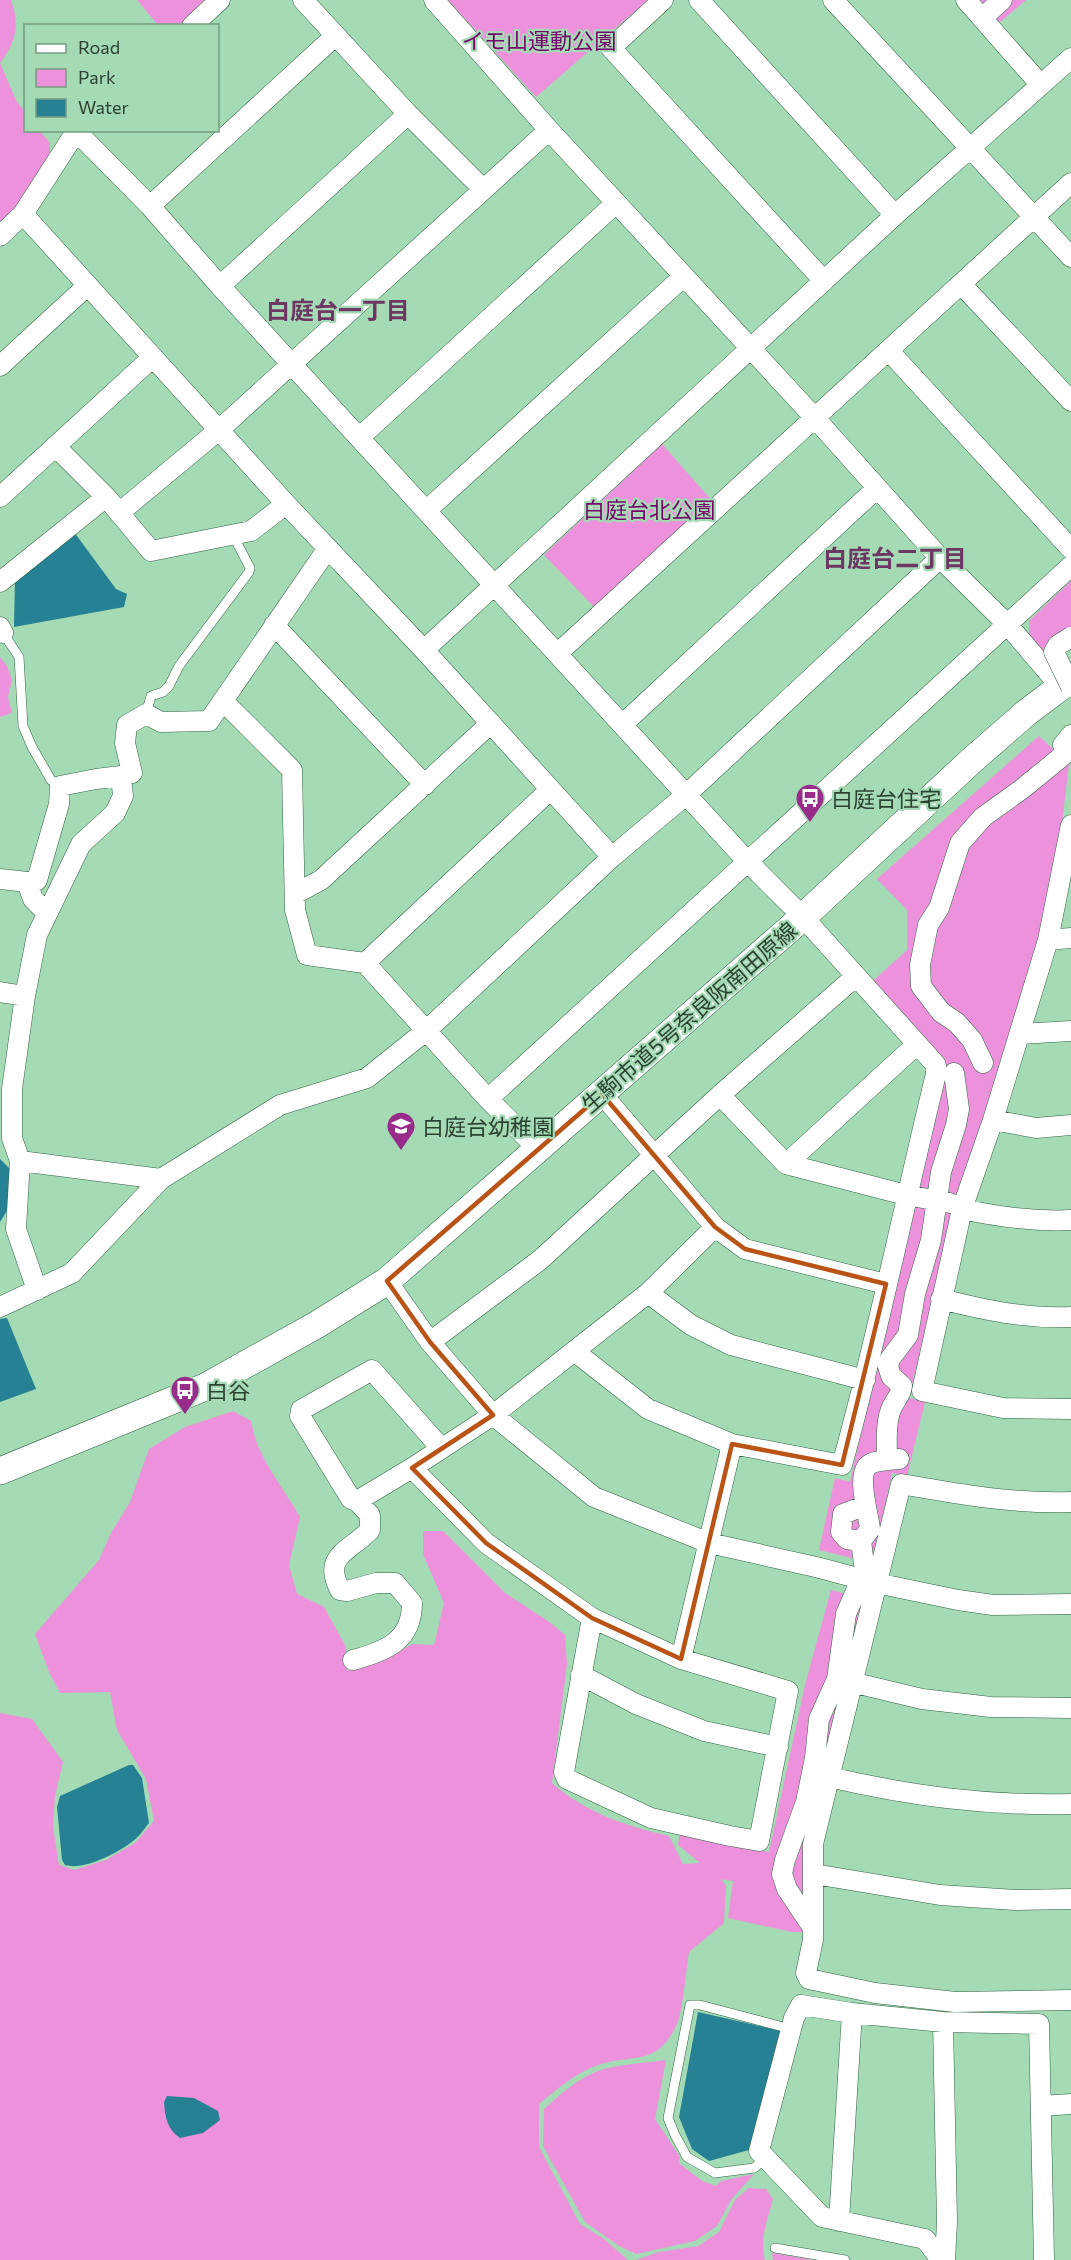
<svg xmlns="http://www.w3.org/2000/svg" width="1071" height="2260" font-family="Commissioner,'Noto Sans JP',sans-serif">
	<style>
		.green { fill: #ee91dc }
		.water { fill: #258193 }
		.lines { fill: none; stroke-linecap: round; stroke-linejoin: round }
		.lane-casing { stroke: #306343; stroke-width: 10 }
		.street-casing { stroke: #306343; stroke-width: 21 }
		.secondary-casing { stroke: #306343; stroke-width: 28 }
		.lane { stroke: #fff; stroke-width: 9 }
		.street { stroke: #fff; stroke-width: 20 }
		.secondary { stroke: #fff; stroke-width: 27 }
		.street-bridge-casing { stroke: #306343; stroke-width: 21; stroke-linecap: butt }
		.street-bridge { stroke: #fff; stroke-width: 20 }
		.marked { fill: none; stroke: #b95316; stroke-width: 4.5; stroke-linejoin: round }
		.labels { text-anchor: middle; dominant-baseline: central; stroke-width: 4.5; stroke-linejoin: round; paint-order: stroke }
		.park-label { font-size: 22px; fill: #78026b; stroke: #a4dab4 }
		.poi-label { font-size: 22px; fill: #2b4132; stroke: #a4dab4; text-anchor: start }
		.street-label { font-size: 22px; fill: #2b4132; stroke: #a4dab4 }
		.neighbourhood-label { font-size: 24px; font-weight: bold; fill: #6d3663; stroke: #a4dab4 }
	</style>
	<rect width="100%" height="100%" fill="#a4dab4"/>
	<path class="green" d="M0 0H11C20 25 16 42 0 63L16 100 25 112 26 130 40 131 50 143V156L18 208 0 224Z
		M137 0H206L178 26 158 25Z
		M448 0H648L536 97Z
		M979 0H1026L999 23Z
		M662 444 713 502 596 609 544 555Z
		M1071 581V650L1049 658 1029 636V621Z
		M0 657 7 666 12 680 8 697 12 713 0 717Z
		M1039 736 1069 764 1055 882 1025 989 953 1210 909 1398 925 1402 907 1476 892 1473 874 1556 856 1559 819 1550 835 1478 850 1482 945 1063 873 981 907 950V910L877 879Z
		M233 1411 251 1421C253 1430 255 1440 259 1448 270 1473 287 1494 300 1517L289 1565 297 1594 324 1607 346 1647 347 1671 389 1658 412 1644 434 1645 444 1603 423 1554V1531H443L505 1593 548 1621 565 1635 567 1664 552 1783C586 1813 626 1826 669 1836L683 1864 700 1863 678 1845 680 1832 769 1852 805 1685 831 1590 850 1595 864 1605 805 1932H792L728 1918 733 1881 721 1879 726 1886 724 1923 689 1952C686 1970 683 2010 677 2024 658 2066 635 2054 601 2064 578 2071 557 2089 539 2104V2147L580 2224 604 2239 628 2260H0V1713L32 1719 63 1762 55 1796 53 1827 59 1865 74 1870 106 1860 135 1843 154 1821 146 1779 117 1730 110 1692 60 1693 49 1672 35 1634 99 1560 111 1533 130 1502 149 1449 185 1427Z
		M666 2060 655 2119 680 2157 679 2163 702 2181 716 2186 721 2181 754 2174 731 2200 717 2226 695 2241 636 2254 619 2246 585 2222 543 2146 544 2109C562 2093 580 2076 604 2069 623 2064 646 2063 666 2060Z
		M749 2188 766 2189 773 2199C768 2218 759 2240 765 2260H636L659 2252 698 2246 719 2232 735 2200Z
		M772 2253 808 2259 812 2260H773Z"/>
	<path class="water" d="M74 532 116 589 127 594 124 607 14 627 15 579Z
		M0 1159 11 1170 8 1209 0 1222Z
		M7 1318 36 1389 0 1402V1319Z
		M129 1765H133L142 1778 149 1823C144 1829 139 1837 133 1841 118 1853 83 1871 65 1865L62 1860 57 1807 60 1796Z
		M698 2012 781 2031 749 2150 709 2161 692 2149 679 2117Z
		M167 2096 194 2098 218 2111 220 2120 203 2133 180 2138C167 2129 165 2117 164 2102Z"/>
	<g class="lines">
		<g class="lane-casing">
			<path id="lane" d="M3 633 19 657 23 726 32 747 51 780 60 786
				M146 714 151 696 163 692 169 686 179 666 249 572 250 568 233 535
				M766 2158 754 2168 715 2173 687 2157 675 2135 668 2118 690 2005H700L791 2029
				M775 2248 845 2260"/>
		</g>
		<g class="street-casing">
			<path id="street" d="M303 0 408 114 483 189
				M434 0 549 130 814 417 940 558 1007 624 1060 686
				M663 0 611 48 824 281
				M699 0 895 215
				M833 0 1071 257
				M966 0 1040 84
				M982 18 1002 0
				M192 26 220 0
				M76 131 150 206 220 286 747 861 803 917 936 1065V1074C904 1204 878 1336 842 1465L732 1444 648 1409 574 1351
				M150 206 335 36
				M23 214 286 504 424 650 612 857
				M0 236 23 214 77 130
				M962 285 1071 401
				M220 286 408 114
				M889 351 1071 549
				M0 366 87 286
				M360 437 616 203
				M55 446 106 497 151 551 251 531 286 504
				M0 497 153 357
				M427 510 683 277
				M119 513 220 429 549 130
				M0 582 106 497
				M274 625 425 785
				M0 627 3 633
				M424 650 895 215 1071 58
				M558 653 1071 183
				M224 702 292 770 295 910 307 955 365 963 488 1099 539 1150
				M623 724 877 488
				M1071 825 1048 940 993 1120 962 1209 922 1391 1003 1408 1071 1409
				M0 879 27 882 33 899 47 913
				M27 882 37 880 59 804 60 786 96 779 121 776
				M295 894 321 880 491 723
				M1048 940 1071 938
				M365 963 550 790
				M0 992 25 996
				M1020 1034 1071 1031
				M983 1063 972 1040 957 1023 941 1012 921 986 920 965 928 925 939 908 960 843 983 817 1022 789 1066 753 1063 745 1071 735
				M602 1094 715 1227 745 1249 886 1284
				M720 1095 786 1164 906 1195 950 1203
				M488 1099 1071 566
				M993 1120 1036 1128 1071 1125
				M20 1161 12 1138V1089L25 996 37 935 81 844 115 813 123 796 121 776 132 773 125 743 127 725 146 714 161 722 209 721 328 548
				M786 1164 916 1045
				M962 1209C999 1217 1033 1222 1071 1220
				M387 1281 430 1342 493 1415 594 1497 709 1543 816 1567 876 1583 958 1600 993 1605 1071 1604
				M37 1290 16 1229 20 1161 161 1179
				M648 1293 691 1325 731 1345 865 1380
				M941 1299C984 1310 1026 1319 1071 1317
				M0 1307 72 1273 161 1179 280 1105 367 1078 427 1030 612 857 687 794 940 558
				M430 1342 540 1260 720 1095 855 977
				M441 1448 372 1370 301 1410 300 1416 351 1499 357 1501 412 1468 493 1415 648 1293 715 1227
				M887 1460C887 1444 885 1422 892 1407 896 1399 901 1395 902 1386L891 1376 888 1366 890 1359 908 1335 915 1294 931 1240 941 1172 956 1125 959 1109 954 1073
				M412 1468 486 1543 592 1618 681 1659 788 1691 759 1841 730 1836 651 1818 567 1779 564 1772 592 1618
				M1071 1502C1012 1504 958 1494 901 1484L813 1844V1940L806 1973 809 1979 875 1993 955 2002 1071 2000
				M861 1541 847 1539 841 1532 843 1514 864 1506
				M864 1564 861 1541 870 1529C869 1516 855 1473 870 1464 878 1460 890 1460 899 1459
				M681 1659 732 1444
				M353 1660C386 1651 412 1641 412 1603L395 1583H376L347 1591 340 1590C322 1555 349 1552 370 1530V1515L357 1501
				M581 1675 636 1704 704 1731 778 1747
				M851 1682 922 1699 991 1707 1071 1708
				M829 1777C911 1796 986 1806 1071 1804
				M814 1874 940 1895 1015 1900 1071 1899
				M813 1928 787 1889 782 1874 785 1860 806 1802 815 1758 819 1719 837 1679 846 1614 856 1591
				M943 2022 947 2222 945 2260
				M1041 2106 1071 2104
				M839 2221 852 2013
				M941 2260 925 2239 822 2217 759 2151 794 2018 801 2005 852 2013 943 2022 1039 2024 1044 2260"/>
		</g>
		<g class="secondary-casing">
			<path id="secondary" d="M0 1471 205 1387 318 1324 387 1281 803 917 970 762 1026 713 1071 679"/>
		</g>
		<use href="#lane" class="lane"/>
		<use href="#street" class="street"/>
		<use href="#secondary" class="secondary"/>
		<g class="street-bridge-casing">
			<path id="street-bridge" d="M1071 637 1058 645 1054 652 1071 687"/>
		</g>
		<use href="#street-bridge" class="street-bridge"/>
	</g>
	<path class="marked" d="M602 1094 715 1227 745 1249 886 1284 842 1465 732 1444 681 1659 592 1618 486 1543 412 1468 493 1415 430 1342 387 1281Z"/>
	<defs>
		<g id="bus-pin" transform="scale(1.5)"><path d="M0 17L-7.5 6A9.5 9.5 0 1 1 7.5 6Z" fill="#992b8a" stroke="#a4dab4"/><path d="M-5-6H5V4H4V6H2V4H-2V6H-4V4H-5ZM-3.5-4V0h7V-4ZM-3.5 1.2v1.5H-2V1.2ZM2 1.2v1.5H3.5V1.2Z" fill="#fff"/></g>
		<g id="school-pin" transform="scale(1.5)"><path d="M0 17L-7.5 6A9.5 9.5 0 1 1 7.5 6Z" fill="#992b8a" stroke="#a4dab4"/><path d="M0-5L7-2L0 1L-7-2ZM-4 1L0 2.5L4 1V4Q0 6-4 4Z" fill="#fff"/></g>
	</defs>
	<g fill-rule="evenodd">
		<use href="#bus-pin" x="810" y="798"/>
		<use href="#school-pin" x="401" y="1126"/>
		<use href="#bus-pin" x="185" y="1390"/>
	</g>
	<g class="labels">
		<g class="park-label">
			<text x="539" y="40">イモ山運動公園</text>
			<text x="649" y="509">白庭台北公園</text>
		</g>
		<g class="poi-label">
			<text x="831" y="798">白庭台住宅</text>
			<text x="422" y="1126">白庭台幼稚園</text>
			<text x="206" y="1390">白谷</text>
		</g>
		<g class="street-label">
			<text transform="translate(689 1017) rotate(-41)">生駒市道5号奈良阪南田原線</text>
		</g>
		<g class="neighbourhood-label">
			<text x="338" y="309">白庭台一丁目</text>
			<text x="895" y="557">白庭台二丁目</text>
		</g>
	</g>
	<rect x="24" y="24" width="195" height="108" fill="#a4dab4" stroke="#749d80" stroke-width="1.5"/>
	<rect x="36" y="44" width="30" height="9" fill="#ffffff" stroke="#749d80" stroke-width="1.5"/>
	<text x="78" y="54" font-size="18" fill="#2b4132">Road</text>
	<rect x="36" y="69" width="30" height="18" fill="#ee91dc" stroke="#749d80" stroke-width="1.5"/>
	<text x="78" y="84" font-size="18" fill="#2b4132">Park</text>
	<rect x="36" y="99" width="30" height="18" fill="#258193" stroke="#749d80" stroke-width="1.5"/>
	<text x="78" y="114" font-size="18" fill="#2b4132">Water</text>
</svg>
